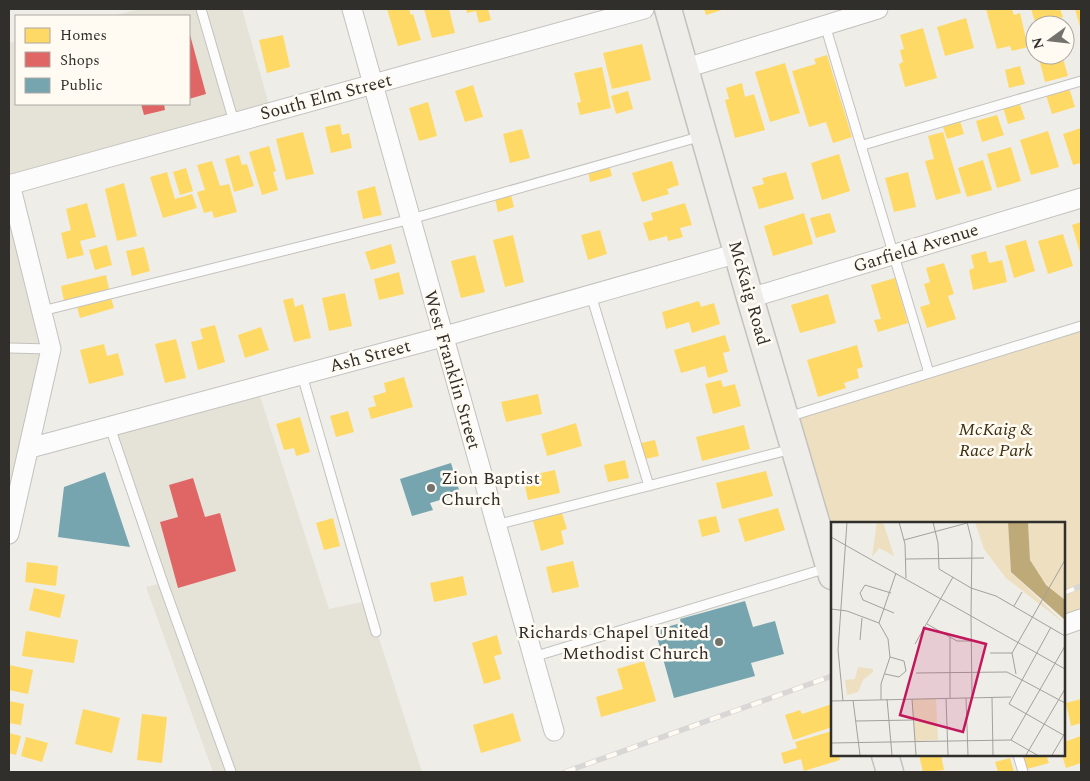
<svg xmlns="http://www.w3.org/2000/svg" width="1090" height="781" font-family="Spectral,serif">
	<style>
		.built { fill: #e5e2d7 }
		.green { fill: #eddfc0 }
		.homes { fill: #ffd966 }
		.shops { fill: #e06666 }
		.public { fill: #76a5af }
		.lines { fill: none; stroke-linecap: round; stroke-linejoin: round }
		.lane-casing { stroke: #c3c2be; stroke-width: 11 }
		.street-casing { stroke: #c3c2be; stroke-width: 21 }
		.secondary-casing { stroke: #c3c2be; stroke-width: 29 }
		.lane { stroke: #fcfcfc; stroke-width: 9 }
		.street { stroke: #fcfcfc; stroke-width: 19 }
		.secondary { stroke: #efede9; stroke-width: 26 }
		.rail-casing { stroke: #d8d7d5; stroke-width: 5.5 }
		.rail { stroke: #fffbf3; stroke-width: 4; stroke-dasharray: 11; stroke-linecap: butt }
		.poi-dot { fill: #73726d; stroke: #fffbf3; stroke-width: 2 }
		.labels { text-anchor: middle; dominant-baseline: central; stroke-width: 5; stroke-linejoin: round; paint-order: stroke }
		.street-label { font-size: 18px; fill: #312f2b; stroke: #fffbf3 }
		.park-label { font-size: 18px; font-style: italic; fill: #3c2f11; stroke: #fffbf3 }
		.poi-label { font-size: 18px; fill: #312f2b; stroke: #fffbf3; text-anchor: start }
		.inset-road { fill: none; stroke: #a2a19c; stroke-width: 1 }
		.view { fill: #c2185b; fill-opacity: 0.15; stroke: #c2185b; stroke-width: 2.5 }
		.inset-edge { fill: none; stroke: #312f2b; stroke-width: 2.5 }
	</style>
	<rect width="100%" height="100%" fill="#eeede8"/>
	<path class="built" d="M140 9H242L271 112 11 184 51 349 9 534V43L16 41V104H189V16H111Z
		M257 387 329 609 367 601 422 772H213L146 587 162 583 110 427Z"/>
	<path class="green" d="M1081 326V621L1064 627V524H832V574L785 418Z"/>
	<path class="homes" d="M387 9H409L411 15 413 14 421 40 398 46Z
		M424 9H449L455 33 432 38Z
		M466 9H488L491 20 479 23 476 11 467 13Z
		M704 9H725L706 15Z
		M986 9H1012L1014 15 1020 13 1028 47 1012 51 1010 46 997 49Z
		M1031 9H1060L1063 17 1053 20 1054 25H1036Z
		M1075 9H1081V30Z
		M966 18 974 48 945 56 937 27Z
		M923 28 937 78 905 87 899 64 903 62 900 50 904 49 900 35Z
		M283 35 290 67 267 73 259 40Z
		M642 44 651 80 612 89 603 53Z
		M827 55 852 137 833 143 826 122 809 127 792 71 816 64 814 59Z
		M1054 55H1062L1068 76 1045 82 1039 59Z
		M785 63 800 113 770 122 755 72Z
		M1020 66 1025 84 1009 88 1005 70Z
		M602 67 611 108 580 115 577 103 581 102 574 73Z
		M742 83 745 97 754 94 765 130 735 138 725 100 729 99 726 88Z
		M473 85 483 117 465 122 455 91Z
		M1069 88 1075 107 1052 114 1046 95Z
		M628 91 633 109 616 114 611 96Z
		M428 102 437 136 419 141 409 108Z
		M1019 102 1025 119 1008 124 1003 107Z
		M997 115 1004 135 982 142 976 121Z
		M960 121 964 134 947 139 943 127Z
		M340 124 342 135 349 133 352 148 331 153 325 127Z
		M1081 128V163L1073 165 1063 134Z
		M522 129 530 158 510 163 503 134Z
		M1048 131 1059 167 1031 175 1020 140Z
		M303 132 314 174 286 180 276 139Z
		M943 132 961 193 936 200 925 161 934 159 928 136Z
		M269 146 276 171 273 172 278 190 262 195 249 152Z
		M1011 147 1021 181 997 188 987 154Z
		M839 154 850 191 822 200 811 163Z
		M239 155 242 165 247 164 254 186 234 192 225 159Z
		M983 160 992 190 967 197 958 168Z
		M212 161 220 186 229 184 237 212 214 218 212 211 204 213 197 192 205 190 197 165Z
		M672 161 679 185 667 189 669 194 642 202 632 173Z
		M609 165 612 176 590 182 588 170Z
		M186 168 193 191 180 195 173 172Z
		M167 172 175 199 192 194 197 208 163 218 150 177Z
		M786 172 794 199 759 209 752 187 764 184 762 178Z
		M908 172 916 207 894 212 885 178Z
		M124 183 137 236 117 241 105 189Z
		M375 186 382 215 363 219 357 191Z
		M511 195 514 207 498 212 495 199Z
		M87 203 96 237 80 241 84 255 67 259 61 233 71 230 66 209Z
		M685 203 692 225 680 228 683 237 668 241 667 236 649 241 643 223 653 220 651 213Z
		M804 213 813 244 773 256 764 226Z
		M830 213 836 232 816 238 810 218Z
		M1081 222V256L1072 225Z
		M600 230 607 254 588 260 581 235Z
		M1063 234 1073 266 1048 274 1038 241Z
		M513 235 524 282 505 287 493 240Z
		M1026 240 1035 271 1014 278 1005 246Z
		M391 244 396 263 371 270 365 252Z
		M107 245 112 265 95 270 89 250Z
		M144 247 150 271 132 276 126 251Z
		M986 251 989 263 1002 260 1007 282 973 290 969 270 974 268 971 255Z
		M475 255 485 292 461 298 451 261Z
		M944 263 954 294 948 296 956 319 927 328 920 307 930 304 924 284 930 282 926 268Z
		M399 272 404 294 379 300 374 279Z
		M106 275 109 289 64 301 61 286Z
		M895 278 908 323 878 332 874 320 881 319 871 285Z
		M345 293 352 326 329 331 322 298Z
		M828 294 836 323 800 333 791 305Z
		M111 298 114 308 80 318 77 307Z
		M293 298 295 307 303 304 311 338 294 342 283 300Z
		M699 301 701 307 714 303 720 324 692 333 689 322 666 329 662 312Z
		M215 325 225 362 198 370 191 342 203 339 200 329Z
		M261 327 269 350 245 358 238 335Z
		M725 335 730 351 723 353 728 372 708 378 705 366 681 373 674 350Z
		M176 339 186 378 165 383 155 344Z
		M104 344 107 356 118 353 124 375 89 384 80 350Z
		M857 345 863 367 857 369 859 378 844 383 846 388 818 397 807 360Z
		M404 377 413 407 371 419 368 408 376 406 373 396 386 392 384 383Z
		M721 380 723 387 735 384 741 406 713 414 705 384Z
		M538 394 542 414 506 422 501 402Z
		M348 411 354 432 336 437 330 416Z
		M300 417 310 452 296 456 294 448 284 450 276 424Z
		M576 423 582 446 547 456 541 434Z
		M744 425 750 449 702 461 696 437Z
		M655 440 659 456 645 459 641 443Z
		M625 460 629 478 608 482 604 465Z
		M555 470 560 493 528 500 523 477Z
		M766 471 773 496 722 509 716 483Z
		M778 508 785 530 745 542 738 519Z
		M562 513 567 529 561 531 564 544 541 551 533 521Z
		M716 516 720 532 702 537 698 520Z
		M333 518 340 546 324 550 316 523Z
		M573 561 579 587 552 593 546 567Z
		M27 562 58 566 56 586 25 582Z
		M463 576 467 595 434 602 430 583Z
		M34 588 65 595 60 618 29 610Z
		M26 631 78 640 74 663 22 656Z
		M497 635 502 654 494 656 501 679 484 684 472 643Z
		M644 661 656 701 601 717 596 697 623 689 617 669Z
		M9 665 33 670 28 694 9 690Z
		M1081 699V723L1071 726 1066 703Z
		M9 701 24 704 21 725 9 723Z
		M832 704V727L793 740 785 715 800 710 802 714Z
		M83 709 120 718 112 753 75 744Z
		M513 713 521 741 481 753 473 725Z
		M142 714 167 717 162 763 137 760Z
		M832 731V755H839L840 760 804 771 801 759 784 764 781 753 797 748 795 742Z
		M9 733 21 736 16 755 9 753Z
		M1081 736V763L1066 768 1062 755H1064V742Z
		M26 737 48 743 42 762 21 756Z
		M919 755H941L944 770 923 772Z
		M1023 755H1046L1049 763 1027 769Z
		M1010 758 1014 772H998L995 762Z"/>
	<path class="shops" d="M189 31 206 94 189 99Z
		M141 104H164L165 110 144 115Z
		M193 478 205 517 220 513 236 571 178 588 160 522 178 517 169 485Z"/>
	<path class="public" d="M451 463 462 500 452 503 450 497 430 503 433 510 412 516 400 479Z
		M105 472 130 547 58 537 64 487Z
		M745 601 753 627 775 621 784 654 751 663 755 676 674 698 655 630 681 623 680 619Z"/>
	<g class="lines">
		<g class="lane-casing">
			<path id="lane" d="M201 9 234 122
				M825 25 929 373
				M863 145 1081 81
				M591 295 649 486
				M42 311 411 219 702 136
				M9 348 51 349
				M302 375 376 632
				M788 417 1081 326
				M110 427 163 583 231 772
				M496 525 792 449
				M533 657 827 568
				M1018 755 1023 772"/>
		</g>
		<g class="street-casing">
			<path id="street" d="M352 9 554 731
				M686 68 878 9
				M9 185 644 9
				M750 298 1081 198
				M30 448 442 337 738 253
				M9 534 51 349 10 184
				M1064 625 1081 619"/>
		</g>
		<g class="secondary-casing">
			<path id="secondary" d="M668 9 750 298 832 576
				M885 755 890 772"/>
		</g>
		<use href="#lane" class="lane"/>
		<use href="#street" class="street"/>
		<use href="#secondary" class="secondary"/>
		<g class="rail-casing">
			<path id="rail" d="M1064 593 1081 586
				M565 772 832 676"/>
		</g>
		<use href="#rail" class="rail"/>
	</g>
	<g class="poi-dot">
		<circle cx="431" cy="488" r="5"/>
		<circle cx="719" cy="642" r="5"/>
	</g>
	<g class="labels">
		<g class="street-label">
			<text transform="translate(326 97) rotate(-15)">South Elm Street</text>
			<text transform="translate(916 248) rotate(-17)">Garfield Avenue</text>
			<text transform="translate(749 293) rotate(74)">McKaig Road</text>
			<text transform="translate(370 356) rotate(-15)">Ash Street</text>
			<text transform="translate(452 370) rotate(74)">West Franklin Street</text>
		</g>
		<g class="park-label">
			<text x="996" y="429">McKaig &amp;<tspan x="996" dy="21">Race Park</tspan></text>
		</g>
		<g class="poi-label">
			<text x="441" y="478">Zion Baptist<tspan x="441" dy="21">Church</tspan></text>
			<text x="709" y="632" text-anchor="end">Richards Chapel United<tspan x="709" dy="21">Methodist Church</tspan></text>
		</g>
	</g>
	<g transform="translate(831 522)">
		<rect width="234" height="234" fill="#eeede8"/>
		<path d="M46 0H52L63 34 48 26 41 35ZM144 0H177L180 50 234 102 175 56 153 27ZM197 0H234V38L231 43 234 47V78L215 63 204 48 199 38ZM27 145 42 147V150L32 158 27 170 16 173 14 158 24 157ZM105 176 107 218 84 219 81 177Z" fill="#eddfc0"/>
		<path d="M177 0H197L199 38 215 63 234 78V98L180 50Z" fill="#bea979"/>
		<path class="inset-road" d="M68 0 74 22 75 56M102 0 107 21 108 47 140 66 165 74 234 114M136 0 141 20 140 94M0 15 234 147M73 18 136 1M75 37 153 36M34 63 29 71 32 78 63 91M34 63 60 71M183 84 191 70M0 87 16 89 48 101M140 94 141 176M48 101 57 117 59 135 50 162V178M48 101 65 51M96 102 126 119H140M220 105 178 182 234 214M119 115V176M29 118 31 96M84 122 122 55M159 131H181M85 151 176 150 234 181M54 152 68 155 75 149 73 139 59 135M185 152 181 131 234 38M161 175 162 233M115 176 117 233M135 176 137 233M56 177 61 233M81 177 85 233M22 178 29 233M0 179 180 175M12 179 7 128 16 0M25 199 83 198M180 218 234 124M0 221 180 218 206 233M195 233 234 167M221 233 234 211"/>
		<path class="view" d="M93 106 155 122 132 210 69 193Z"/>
		<rect width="234" height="234" class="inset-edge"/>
	</g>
	<rect width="1090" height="781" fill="none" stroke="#312f2b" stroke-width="20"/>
	<rect x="15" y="15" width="175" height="90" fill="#fffbf3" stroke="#ada9a3"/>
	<rect x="25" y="28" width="25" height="15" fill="#ffd966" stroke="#ada9a3"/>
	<text x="60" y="40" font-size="15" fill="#312f2b">Homes</text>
	<rect x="25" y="52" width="25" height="15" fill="#e06666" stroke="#ada9a3"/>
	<text x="60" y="65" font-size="15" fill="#312f2b">Shops</text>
	<rect x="25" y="78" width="25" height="15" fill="#76a5af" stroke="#ada9a3"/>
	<text x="60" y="90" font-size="15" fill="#312f2b">Public</text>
	<g transform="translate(1050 40) rotate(255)"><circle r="24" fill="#fffbf3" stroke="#ada9a3"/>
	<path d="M0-4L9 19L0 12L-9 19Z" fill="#73726d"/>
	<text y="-8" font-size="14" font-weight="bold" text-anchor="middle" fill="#312f2b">N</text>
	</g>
</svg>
